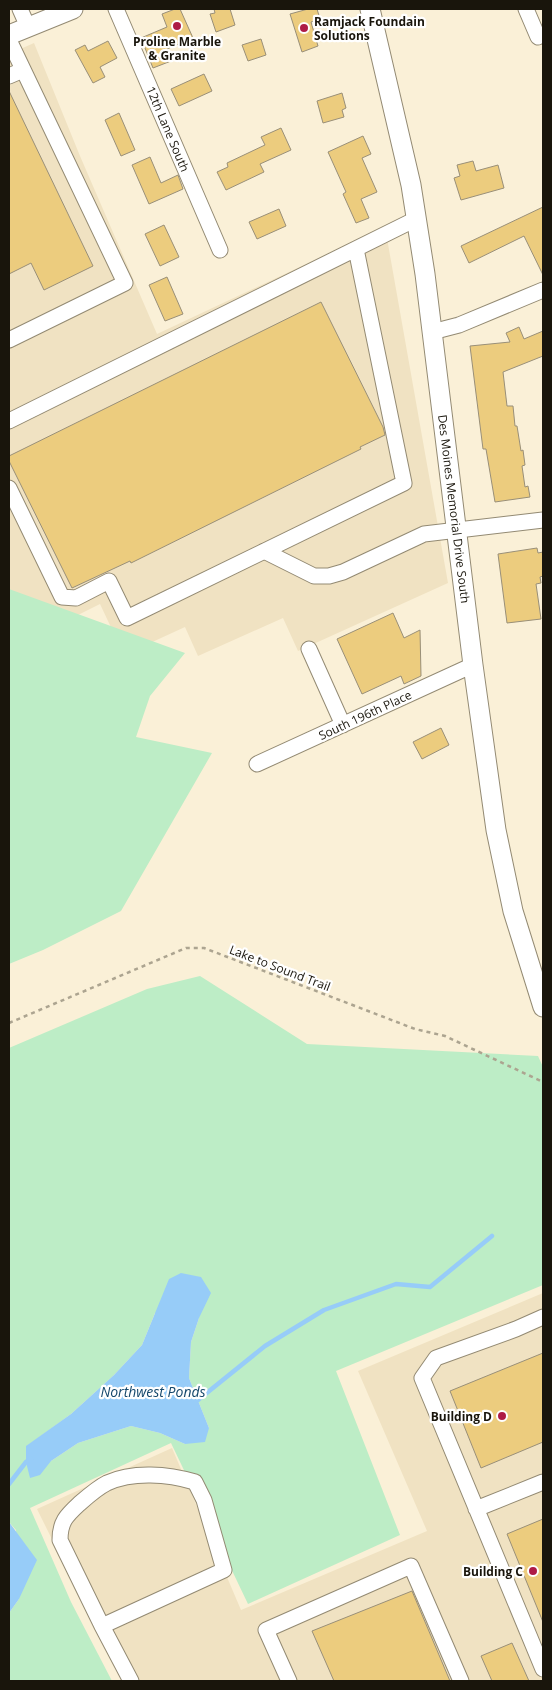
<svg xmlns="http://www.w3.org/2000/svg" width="552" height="1690" font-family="'Open Sans',sans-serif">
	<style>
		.built { fill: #f0e2c2 }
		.green { fill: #bdedc6; fill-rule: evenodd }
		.water { fill: #97ccf8 }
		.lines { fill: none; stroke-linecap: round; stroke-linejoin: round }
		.stream { stroke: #97ccf8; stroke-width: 4.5 }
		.building { fill: #eccc7e; stroke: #998f78 }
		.minor-casing { stroke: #938a73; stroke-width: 17 }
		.major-casing { stroke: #938a73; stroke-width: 21 }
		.path { stroke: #aca490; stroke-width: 2.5; stroke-dasharray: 4 4; stroke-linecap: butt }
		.minor { stroke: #fff; stroke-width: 15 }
		.major { stroke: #fff; stroke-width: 19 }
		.poi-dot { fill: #ae1b46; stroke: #fff; stroke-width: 2 }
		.labels { text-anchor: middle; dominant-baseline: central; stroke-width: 4.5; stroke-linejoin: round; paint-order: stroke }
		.poi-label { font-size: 12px; font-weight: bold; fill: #19150c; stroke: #fff; text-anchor: end }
		.street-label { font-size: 12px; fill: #19150c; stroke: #fff }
		.water-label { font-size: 14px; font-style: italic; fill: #14476b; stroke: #fff }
	</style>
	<rect width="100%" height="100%" fill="#faf0d7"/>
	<path class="built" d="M34 43 80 156 157 334 385 227 448 583 298 651 283 618 198 656 185 627 124 655 100 604 66 621 9 590V54Z
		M543 1293V1681H122L37 1509 172 1448 241 1610 427 1531 358 1371Z"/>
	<path class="green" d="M9 589 185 653 150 696 136 737 212 753 121 911 43 950 9 964Z
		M200 976 307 1044 538 1056 543 1067V1285L336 1371 400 1535 248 1604 171 1443 30 1508 71 1602 112 1681H9V1613L19 1599 16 1530 9 1522V1048L147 989ZM155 1313 199 1318 191 1342 189 1378 209 1428 185 1444 160 1433 131 1426 78 1443 51 1461 27 1446 71 1414 114 1375 142 1345Z"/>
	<path class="water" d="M181 1273 201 1277 211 1293 199 1318 191 1342 189 1378 209 1428 205 1442 185 1444 160 1433 131 1426 78 1443 51 1461 40 1475 30 1478 26 1462V1446L71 1414 114 1375 142 1345 169 1279Z
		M9 1522 37 1560 19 1599 9 1613Z"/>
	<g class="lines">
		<path class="stream" d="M193 1399 198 1400 265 1346 324 1310 396 1284 430 1287 492 1236
			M9 1484 26 1462 31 1459"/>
	</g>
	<path class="building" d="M175 9H180L193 38 167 49 171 61 153 68 141 38 167 27 162 14Z
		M214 9H230L235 25 216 32 210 14 215 13Z
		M308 9H317L320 19 311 22 318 46 302 52 290 14Z
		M261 39 266 55 248 61 242 45Z
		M108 41 117 58 100 67 105 77 93 83 75 50 85 45 88 51Z
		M204 74 212 91 179 106 171 89Z
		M9 91 93 266 44 290 31 263 9 274Z
		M342 93 346 108 342 110 344 117 323 123 317 101Z
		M119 113 135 150 121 156 105 120Z
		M281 128 291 150 260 164 264 172 226 190 217 172 228 167 227 163 265 145 261 137Z
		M363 136 371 154 362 158 377 192 361 199 369 218 356 223 343 194 346 192 328 152Z
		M150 157 161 183 178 175 183 189 149 204 132 165Z
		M473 161 476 171 498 165 504 188 461 200 454 178 460 176 457 165Z
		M543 207V275L524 236 469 263 461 246Z
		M279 209 286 226 257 239 249 222Z
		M164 225 179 257 160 266 145 234Z
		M167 277 183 314 165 321 149 285Z
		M321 302 383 427 385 435 360 447 361 449 131 563 130 561 72 588 9 461V456Z
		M519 327 524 339 543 331V356L503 372 507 406H513L515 426H517L521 451 523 450 525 465 522 466 525 487 528 486 530 497 495 502 486 449H483L470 346 510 342 506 333Z
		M537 548 538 553 543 552V576L540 577 541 583 536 584 541 619 507 623 498 554Z
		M393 613 404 638 420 630 421 676 404 684 401 676 362 694 337 639Z
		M441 728 449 745 422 759 413 742Z
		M543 1353V1442L481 1468 450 1391Z
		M543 1519V1622L507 1534Z
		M412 1591 450 1681H334L312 1631Z
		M512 1643 529 1681H492L481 1656Z"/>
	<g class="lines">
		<g class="minor-casing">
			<path id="minor" d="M20 9 28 27
				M116 9 220 250
				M526 9 538 37
				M9 40 125 283 9 340
				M9 76 23 70
				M432 332 459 325 543 290
				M9 421 416 219
				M9 488 62 597 76 598 109 581 127 618 404 483 356 249
				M264 551 314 576H329L343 572 424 534 543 520
				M309 649 343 725
				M257 764 473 665
				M543 1317 516 1329 436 1358 422 1378 543 1669
				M476 1509 543 1482
				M102 1626 224 1570 204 1500 195 1482C168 1474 133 1471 107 1483 97 1488 87 1497 79 1504 66 1516 60 1522 60 1540L102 1626 131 1681
				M289 1681 266 1630 411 1566 461 1681"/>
		</g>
		<g class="major-casing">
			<path id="major" d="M370 9 411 185 425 274 473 665 496 830 513 911 543 1007
				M9 35 73 9"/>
		</g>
		<path class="path" d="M9 1023 186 948H204L415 1029 445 1036 543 1082"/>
		<use href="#minor" class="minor"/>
		<use href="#major" class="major"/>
	</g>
	<g class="poi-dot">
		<circle cx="177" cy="26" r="5"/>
		<circle cx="304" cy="28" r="5"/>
		<circle cx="502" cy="1416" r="5"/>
		<circle cx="533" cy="1571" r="5"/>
	</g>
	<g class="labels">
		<g class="poi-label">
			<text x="314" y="21" text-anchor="start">Ramjack Foundain<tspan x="314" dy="14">Solutions</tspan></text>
			<text x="177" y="41" text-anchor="middle">Proline Marble<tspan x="177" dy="14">&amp; Granite</tspan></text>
			<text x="492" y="1416">Building D</text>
			<text x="523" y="1571">Building C</text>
		</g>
		<g class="street-label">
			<text transform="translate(168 129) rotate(67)">12th Lane South</text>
			<text transform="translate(454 509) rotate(83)">Des Moines Memorial Drive South</text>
			<text transform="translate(365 715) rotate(-25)">South 196th Place</text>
			<text transform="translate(280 968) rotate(21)">Lake to Sound Trail</text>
		</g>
		<g class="water-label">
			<text x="153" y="1391">Northwest Ponds</text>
		</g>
	</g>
	<rect width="552" height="1690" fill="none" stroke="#19150c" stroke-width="20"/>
</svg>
